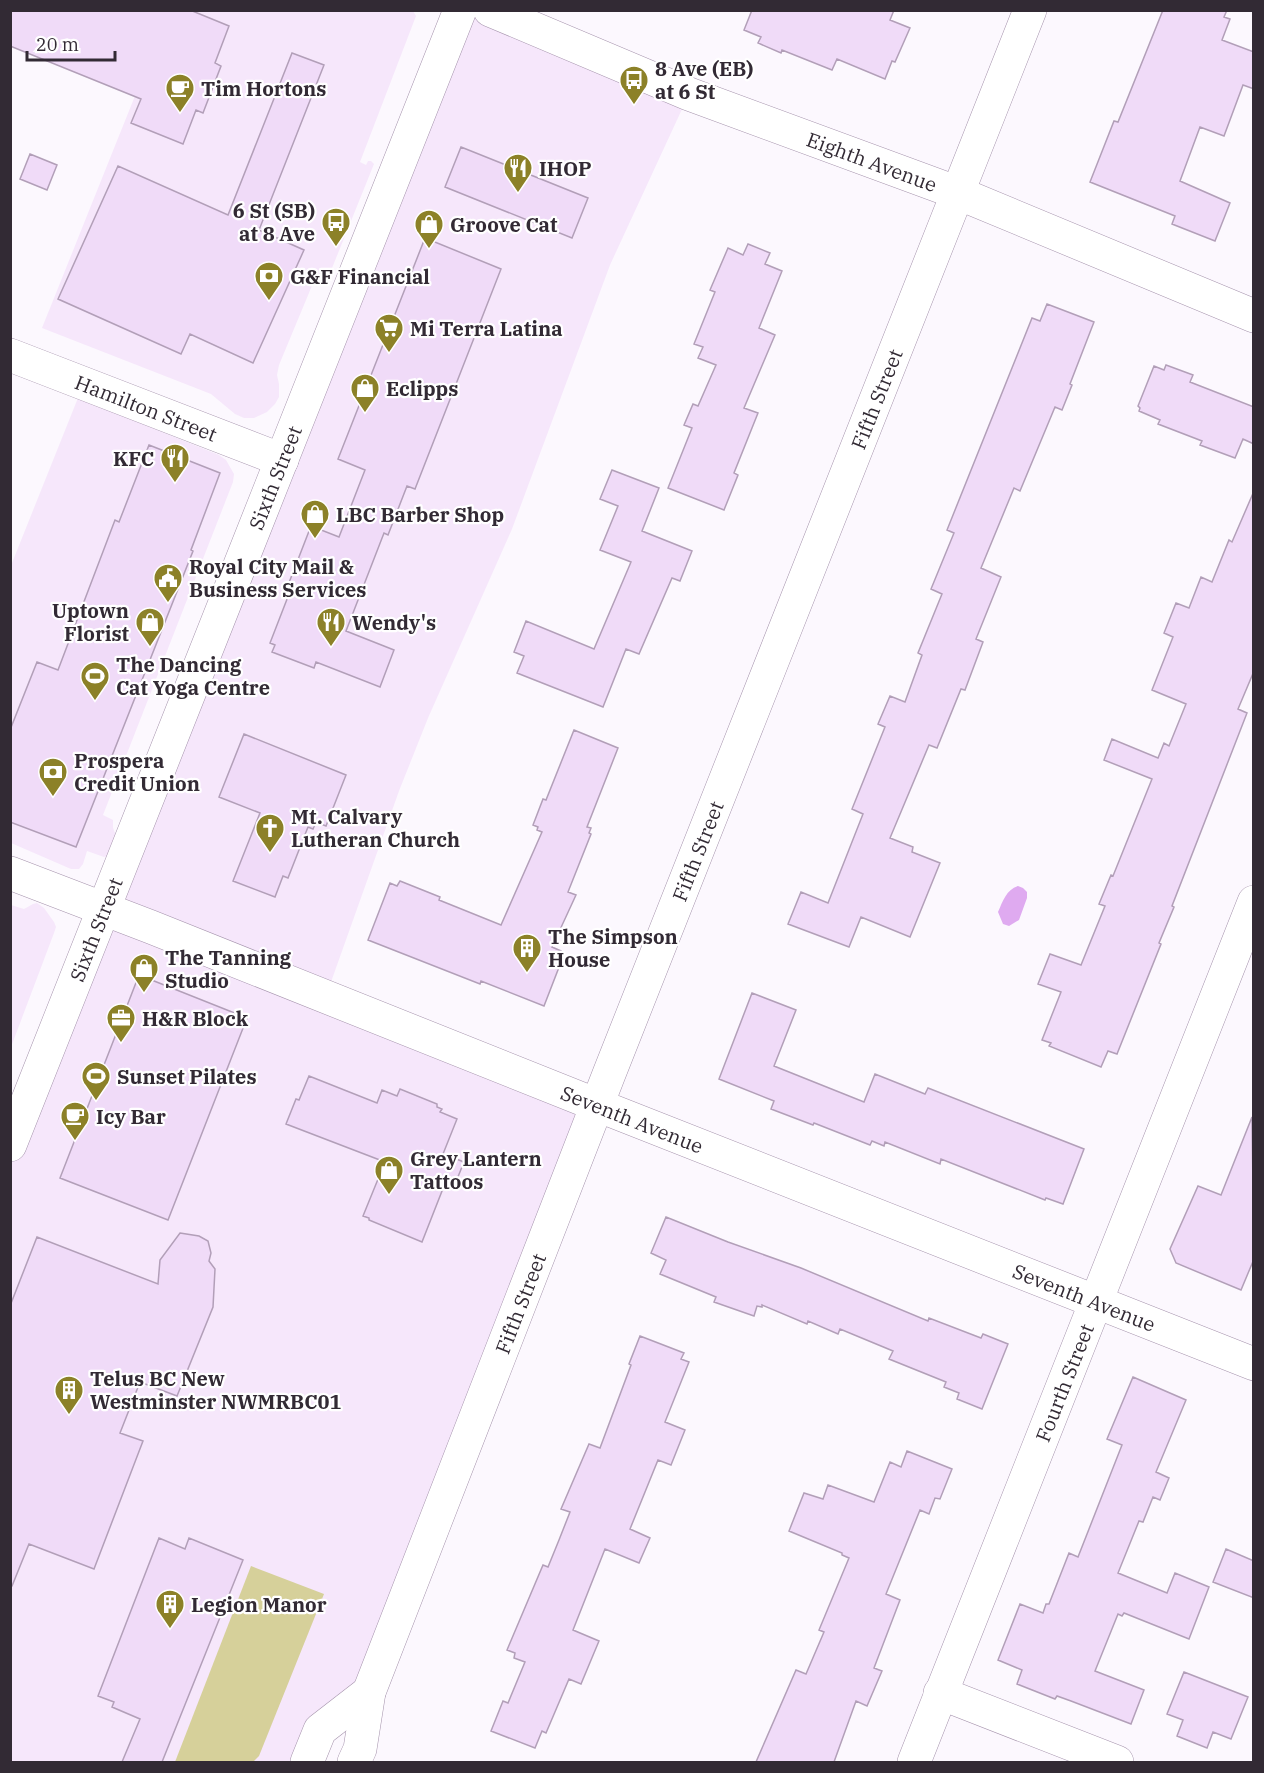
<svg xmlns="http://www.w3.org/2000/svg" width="1264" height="1773" font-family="'IBM Plex Serif',serif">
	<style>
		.built { fill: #f6e7fb }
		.green { fill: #d6d09a }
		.water { fill: #dfaaf0 }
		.building { fill: #f0dbf8; stroke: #b29fb8; stroke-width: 1.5 }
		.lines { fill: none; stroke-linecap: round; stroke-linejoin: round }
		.minor-casing { stroke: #a694ad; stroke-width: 34 }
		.minor { stroke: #fff; stroke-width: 33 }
		.labels { text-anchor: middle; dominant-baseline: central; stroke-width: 4.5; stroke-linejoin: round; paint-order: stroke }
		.poi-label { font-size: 20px; font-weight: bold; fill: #322a34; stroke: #fff; text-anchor: start }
		.street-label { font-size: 20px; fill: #322a34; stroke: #fff }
	</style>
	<rect width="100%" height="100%" fill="#fcf8fe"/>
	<path class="built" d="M169 11H413L416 16 360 162 366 165 368 161H371L374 164 328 278 316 276 279 365 277 375 279 384V397L275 404 267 412 254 418H244L235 414 211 394 42 328Z
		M460 11 689 94 610 265 512 529 428 718 399 791 326 996 597 1105 369 1692 307 1762H11L10 1145Z
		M78 398 219 455 226 460 234 474 233 482 103 815 113 820V828L117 838 109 856 104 857 87 851 83 864 79 869H71L11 843 10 568Z
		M37 903 44 908 54 922 56 927 54 933 11 1047V905L24 909 33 904Z"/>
	<path class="green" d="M251 1566 324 1594 259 1756 253 1762H175Z"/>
	<path class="water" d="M1018 886 1023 888 1027 892V898L1019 920 1009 926 1003 924 998 912C1003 901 1006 890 1018 886Z"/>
	<path class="building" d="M10 10H190L229 26 215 63 221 66 203 113 196 110 183 144 131 123 141 99 10 46Z
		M752 10H894L890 20 910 28 895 62 892 61 885 79 837 59 832 70 782 50 781 53 758 43 761 37 744 30Z
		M1163 10H1227L1224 17 1230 19 1222 40 1254 52V89L1243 85 1224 136 1200 127 1180 181 1230 203 1215 241 1172 224 1175 216 1090 182 1114 121 1118 122Z
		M292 53 324 65 259 230 304 250 253 363 190 334 181 354 58 299 118 166 228 215Z
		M461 147 588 198 572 238 445 187Z
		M30 154 57 165 47 190 20 179Z
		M425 238 501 269 415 489 407 486 388 535 384 533 346 631 394 650 380 687 316 662 314 668 272 652 275 645 270 643 289 594 285 593 311 526 339 537 365 470 338 459Z
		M748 244 770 253 765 264 782 271 759 328 775 335 744 408 758 413 734 473 738 475 724 510 668 488 692 428 684 425 693 404 698 406 716 365 698 358 703 347 694 344 715 292 710 290 728 248 743 255Z
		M1047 304 1094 322 1070 384 1072 385 1062 410 1055 407 1020 491 1014 488 981 568 1001 577 976 639 983 642 965 690 961 689 937 748 929 745 890 838 913 847 912 852 940 863 910 937 861 917 849 947 788 924 801 892 828 903 863 814 852 809 885 727 878 724 890 696 905 702 922 655 918 653 942 594 931 589 954 533 947 530 1032 318 1040 321Z
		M1166 365 1193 375 1190 382 1254 407V444L1243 439 1235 458 1200 445 1202 441 1158 424 1160 420 1139 411 1140 408 1138 406 1154 366 1164 370Z
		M149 445 220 473 191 550 193 551 76 847 10 822V730L37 662 58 670 115 520 119 522Z
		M612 470 659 488 642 531 692 551 680 581 672 578 639 654 626 649 603 707 517 673 524 656 514 652 526 621 594 649 631 562 600 550 618 506 600 499Z
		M1254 491V671L1238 709 1247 713 1172 906 1174 907 1159 943 1161 944 1117 1054 1108 1051 1101 1067 1049 1046 1051 1043 1042 1040 1061 992 1038 984 1050 954 1081 965 1105 906 1099 904 1111 875 1113 876 1152 779 1104 760 1112 739 1158 758 1164 743 1169 746 1186 704 1152 690 1173 637 1164 633 1176 603 1189 608 1201 577 1212 582 1229 540 1232 542Z
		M574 730 618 748 587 827 591 828 589 833 591 834 568 892 576 895 552 947 561 951 557 960 561 962 544 1006 481 981 480 984 368 940 390 883 397 886 400 881 440 897 439 900 501 925 542 832 537 830 538 827 533 825 543 799 546 800Z
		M244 734 346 775 326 826 316 822 313 829 308 827 288 878 283 876 275 897 233 881 260 813 219 797Z
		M139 975 247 1018 168 1220 60 1178Z
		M752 993 796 1010 774 1066 864 1102 875 1074 925 1094 928 1088 1084 1149 1063 1204 1046 1198 1045 1200 941 1159 940 1164 885 1142 884 1146 872 1141 870 1145 814 1123 813 1125 771 1109 774 1101 719 1079Z
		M309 1076 377 1103 382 1090 397 1096 400 1089 437 1104V1107L442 1109 440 1112 457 1119 443 1154 464 1162 453 1189 444 1186 422 1242 369 1220V1218L363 1216 385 1162 286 1124 296 1099 299 1100Z
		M1252 1117 1254 1259 1241 1290 1176 1263 1170 1249 1198 1186 1221 1195Z
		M666 1217 728 1242 801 1268 928 1321 929 1318 981 1338 983 1334 1008 1344 982 1409 957 1399 959 1393 944 1387 946 1382 889 1359 893 1351 840 1329 838 1334 808 1321 807 1324 762 1305V1307L757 1306 754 1316 714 1302 716 1297 660 1274 666 1260 651 1253Z
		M180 1233 199 1236 208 1241 211 1253 209 1261 215 1269 213 1307 177 1396 140 1382 120 1433 143 1441 94 1569 29 1544 12 1586H10V1306L37 1237 158 1284 160 1260Z
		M640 1336 684 1353 681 1359 689 1362 665 1422 685 1430 671 1465 658 1460 630 1529 650 1538 639 1563 605 1549 573 1630 599 1641 581 1684 569 1679 546 1733 542 1731 535 1748 491 1731 503 1701 508 1703 525 1662 514 1658 515 1653 507 1650 543 1565 548 1567 559 1540 570 1512 561 1509 589 1444 600 1448 631 1365 629 1364Z
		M1133 1377 1186 1400 1156 1472 1169 1478 1160 1500 1153 1497 1143 1522 1139 1521 1118 1573 1167 1593 1175 1573 1209 1587 1189 1639 1124 1613 1122 1616 1118 1614 1095 1671 1144 1690 1131 1724 1071 1701 1057 1696 1055 1699 1017 1684 1022 1670 998 1660 1020 1604 1043 1613 1046 1604H1049L1069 1553 1078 1557 1122 1445 1107 1439Z
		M907 1451 952 1469 940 1499 935 1498 929 1514 920 1510 886 1594 900 1600 874 1668 882 1671 867 1706 856 1701 834 1762H756L796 1670 806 1674 824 1632 819 1630 849 1558 842 1555V1553L789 1531 804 1493 823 1499 828 1485 874 1502 890 1462 901 1467Z
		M159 1538 185 1549 189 1538 243 1560 162 1762H122L140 1719 112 1707 114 1702 98 1696Z
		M1226 1549 1254 1561V1598L1213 1582Z
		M1184 1672 1248 1697 1231 1739 1213 1732 1207 1748 1177 1736 1183 1720 1167 1714Z"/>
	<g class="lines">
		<g class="minor-casing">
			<g id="minor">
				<path id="s1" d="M490 10 689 94 958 193 1254 316"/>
				<path id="s2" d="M10 355 282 460"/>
				<path id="s3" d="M10 873 151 927 597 1105 1254 1364"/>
				<path id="s4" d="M10 1145 460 10"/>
				<path d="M940 1693 1117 1762"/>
				<path d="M307 1762 320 1730 369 1692"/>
				<path id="s5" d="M354 1762 360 1749 369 1692 609 1074 1030 10"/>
				<path id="s6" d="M914 1762 1254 902"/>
			</g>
		</g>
		<use href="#minor" class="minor"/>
	</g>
	<defs>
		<g id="bus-pin" transform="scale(1.5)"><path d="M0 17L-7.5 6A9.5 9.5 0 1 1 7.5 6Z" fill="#8c8128" stroke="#fff"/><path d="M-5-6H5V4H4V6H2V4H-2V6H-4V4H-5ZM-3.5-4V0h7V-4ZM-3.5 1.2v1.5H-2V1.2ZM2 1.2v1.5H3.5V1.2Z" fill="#fff"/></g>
		<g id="cafe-pin" transform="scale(1.5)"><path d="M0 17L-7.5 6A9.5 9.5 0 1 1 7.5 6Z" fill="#8c8128" stroke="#fff"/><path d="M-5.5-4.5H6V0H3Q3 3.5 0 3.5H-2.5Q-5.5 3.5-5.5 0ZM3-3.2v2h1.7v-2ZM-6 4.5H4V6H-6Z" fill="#fff"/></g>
		<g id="restaurant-pin" transform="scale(1.5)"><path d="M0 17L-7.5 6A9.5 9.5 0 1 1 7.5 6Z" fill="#8c8128" stroke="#fff"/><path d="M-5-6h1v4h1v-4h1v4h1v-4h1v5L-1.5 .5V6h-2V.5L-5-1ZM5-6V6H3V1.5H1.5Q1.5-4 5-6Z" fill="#fff"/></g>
		<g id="shop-pin" transform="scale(1.5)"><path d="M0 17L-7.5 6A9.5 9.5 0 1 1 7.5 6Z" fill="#8c8128" stroke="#fff"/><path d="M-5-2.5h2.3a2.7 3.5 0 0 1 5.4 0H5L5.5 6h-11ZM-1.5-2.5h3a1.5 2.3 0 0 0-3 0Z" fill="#fff"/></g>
		<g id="bank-pin" transform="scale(1.5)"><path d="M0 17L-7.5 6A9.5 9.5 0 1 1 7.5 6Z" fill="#8c8128" stroke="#fff"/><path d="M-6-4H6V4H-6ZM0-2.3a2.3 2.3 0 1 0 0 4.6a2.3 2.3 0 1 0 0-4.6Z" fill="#fff"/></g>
		<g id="supermarket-pin" transform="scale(1.5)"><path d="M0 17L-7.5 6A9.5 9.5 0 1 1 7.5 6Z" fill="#8c8128" stroke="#fff"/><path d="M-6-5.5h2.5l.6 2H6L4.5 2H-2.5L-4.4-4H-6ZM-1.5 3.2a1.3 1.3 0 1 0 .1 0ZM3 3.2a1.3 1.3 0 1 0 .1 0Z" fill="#fff"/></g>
		<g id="civic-pin" transform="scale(1.5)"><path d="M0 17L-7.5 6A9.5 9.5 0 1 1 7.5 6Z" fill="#8c8128" stroke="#fff"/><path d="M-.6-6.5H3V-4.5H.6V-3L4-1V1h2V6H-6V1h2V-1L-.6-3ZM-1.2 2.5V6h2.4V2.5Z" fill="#fff"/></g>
		<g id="stadium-pin" transform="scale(1.5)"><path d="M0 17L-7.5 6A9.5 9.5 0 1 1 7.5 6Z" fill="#8c8128" stroke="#fff"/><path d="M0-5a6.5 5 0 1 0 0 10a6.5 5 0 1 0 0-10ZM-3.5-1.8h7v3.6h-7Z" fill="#fff"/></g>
		<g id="church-pin" transform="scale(1.5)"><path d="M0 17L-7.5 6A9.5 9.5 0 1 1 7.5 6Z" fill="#8c8128" stroke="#fff"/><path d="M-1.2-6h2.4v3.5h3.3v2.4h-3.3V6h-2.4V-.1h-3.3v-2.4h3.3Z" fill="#fff"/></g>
		<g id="building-pin" transform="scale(1.5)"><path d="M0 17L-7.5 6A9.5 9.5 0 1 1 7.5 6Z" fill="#8c8128" stroke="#fff"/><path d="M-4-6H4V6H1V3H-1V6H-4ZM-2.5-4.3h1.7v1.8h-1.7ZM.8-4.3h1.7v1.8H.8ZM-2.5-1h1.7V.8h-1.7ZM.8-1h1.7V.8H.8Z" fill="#fff"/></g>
		<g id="office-pin" transform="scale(1.5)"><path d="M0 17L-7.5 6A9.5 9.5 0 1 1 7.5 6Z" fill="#8c8128" stroke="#fff"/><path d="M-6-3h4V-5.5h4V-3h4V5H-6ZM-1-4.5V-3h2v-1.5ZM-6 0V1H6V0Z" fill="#fff"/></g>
	</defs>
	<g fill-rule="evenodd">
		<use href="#bus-pin" x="634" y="80"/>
		<use href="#cafe-pin" x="180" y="88"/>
		<use href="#restaurant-pin" x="518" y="168"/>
		<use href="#bus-pin" x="336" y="222"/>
		<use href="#shop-pin" x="429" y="224"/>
		<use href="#bank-pin" x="269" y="276"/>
		<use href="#supermarket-pin" x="389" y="328"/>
		<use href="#shop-pin" x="365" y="388"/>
		<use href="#restaurant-pin" x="175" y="458"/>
		<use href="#shop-pin" x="315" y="514"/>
		<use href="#civic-pin" x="168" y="578"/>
		<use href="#shop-pin" x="150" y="622"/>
		<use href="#restaurant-pin" x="331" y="622"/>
		<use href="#stadium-pin" x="95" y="676"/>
		<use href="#bank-pin" x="53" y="772"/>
		<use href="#church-pin" x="270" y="828"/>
		<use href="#building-pin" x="527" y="948"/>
		<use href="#shop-pin" x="144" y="968"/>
		<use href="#office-pin" x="121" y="1018"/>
		<use href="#stadium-pin" x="96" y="1076"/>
		<use href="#cafe-pin" x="75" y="1116"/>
		<use href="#shop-pin" x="389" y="1170"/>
		<use href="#building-pin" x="69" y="1390"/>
		<use href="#building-pin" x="170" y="1604"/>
	</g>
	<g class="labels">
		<g class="poi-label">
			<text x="655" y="68">8 Ave (EB)<tspan x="655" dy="23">at 6 St</tspan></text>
			<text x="201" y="88">Tim Hortons</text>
			<text x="539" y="168">IHOP</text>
			<text x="315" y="210" text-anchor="end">6 St (SB)<tspan x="315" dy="23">at 8 Ave</tspan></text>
			<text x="450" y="224">Groove Cat</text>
			<text x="290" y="276">G&amp;F Financial</text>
			<text x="410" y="328">Mi Terra Latina</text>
			<text x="386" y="388">Eclipps</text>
			<text x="154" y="458" text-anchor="end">KFC</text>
			<text x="336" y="514">LBC Barber Shop</text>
			<text x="189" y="566">Royal City Mail &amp;<tspan x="189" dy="23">Business Services</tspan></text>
			<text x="129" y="610" text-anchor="end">Uptown<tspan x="129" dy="23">Florist</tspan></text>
			<text x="352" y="622">Wendy's</text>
			<text x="116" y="664">The Dancing<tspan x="116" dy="23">Cat Yoga Centre</tspan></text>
			<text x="74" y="760">Prospera<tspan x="74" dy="23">Credit Union</tspan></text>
			<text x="291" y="816">Mt. Calvary<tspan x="291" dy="23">Lutheran Church</tspan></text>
			<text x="548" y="936">The Simpson<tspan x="548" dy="23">House</tspan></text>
			<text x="165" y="957">The Tanning<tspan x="165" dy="23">Studio</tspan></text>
			<text x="142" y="1018">H&amp;R Block</text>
			<text x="117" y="1076">Sunset Pilates</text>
			<text x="96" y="1116">Icy Bar</text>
			<text x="410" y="1158">Grey Lantern<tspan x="410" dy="23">Tattoos</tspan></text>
			<text x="90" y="1378">Telus BC New<tspan x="90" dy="23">Westminster NWMRBC01</tspan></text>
			<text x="191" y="1604">Legion Manor</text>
		</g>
		<g class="street-label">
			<text stroke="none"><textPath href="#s1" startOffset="411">Eighth Avenue</textPath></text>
			<text stroke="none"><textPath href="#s5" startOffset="1461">Fifth Street</textPath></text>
			<text stroke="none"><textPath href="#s2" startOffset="146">Hamilton Street</textPath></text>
			<text stroke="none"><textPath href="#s4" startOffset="718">Sixth Street</textPath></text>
			<text stroke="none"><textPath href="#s5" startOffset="975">Fifth Street</textPath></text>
			<text stroke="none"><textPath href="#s4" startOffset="232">Sixth Street</textPath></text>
			<text stroke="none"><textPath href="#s3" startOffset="669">Seventh Avenue</textPath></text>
			<text stroke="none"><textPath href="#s3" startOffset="1155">Seventh Avenue</textPath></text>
			<text stroke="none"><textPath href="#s5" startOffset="489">Fifth Street</textPath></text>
			<text stroke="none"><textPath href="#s6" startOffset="408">Fourth Street</textPath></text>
		</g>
	</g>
	<rect width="1264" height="1773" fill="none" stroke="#322a34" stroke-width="24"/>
	<path d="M27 51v9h88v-9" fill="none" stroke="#322a34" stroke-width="3"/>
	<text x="36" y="51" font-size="18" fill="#322a34" stroke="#ffffff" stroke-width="4.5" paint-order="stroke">20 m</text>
</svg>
